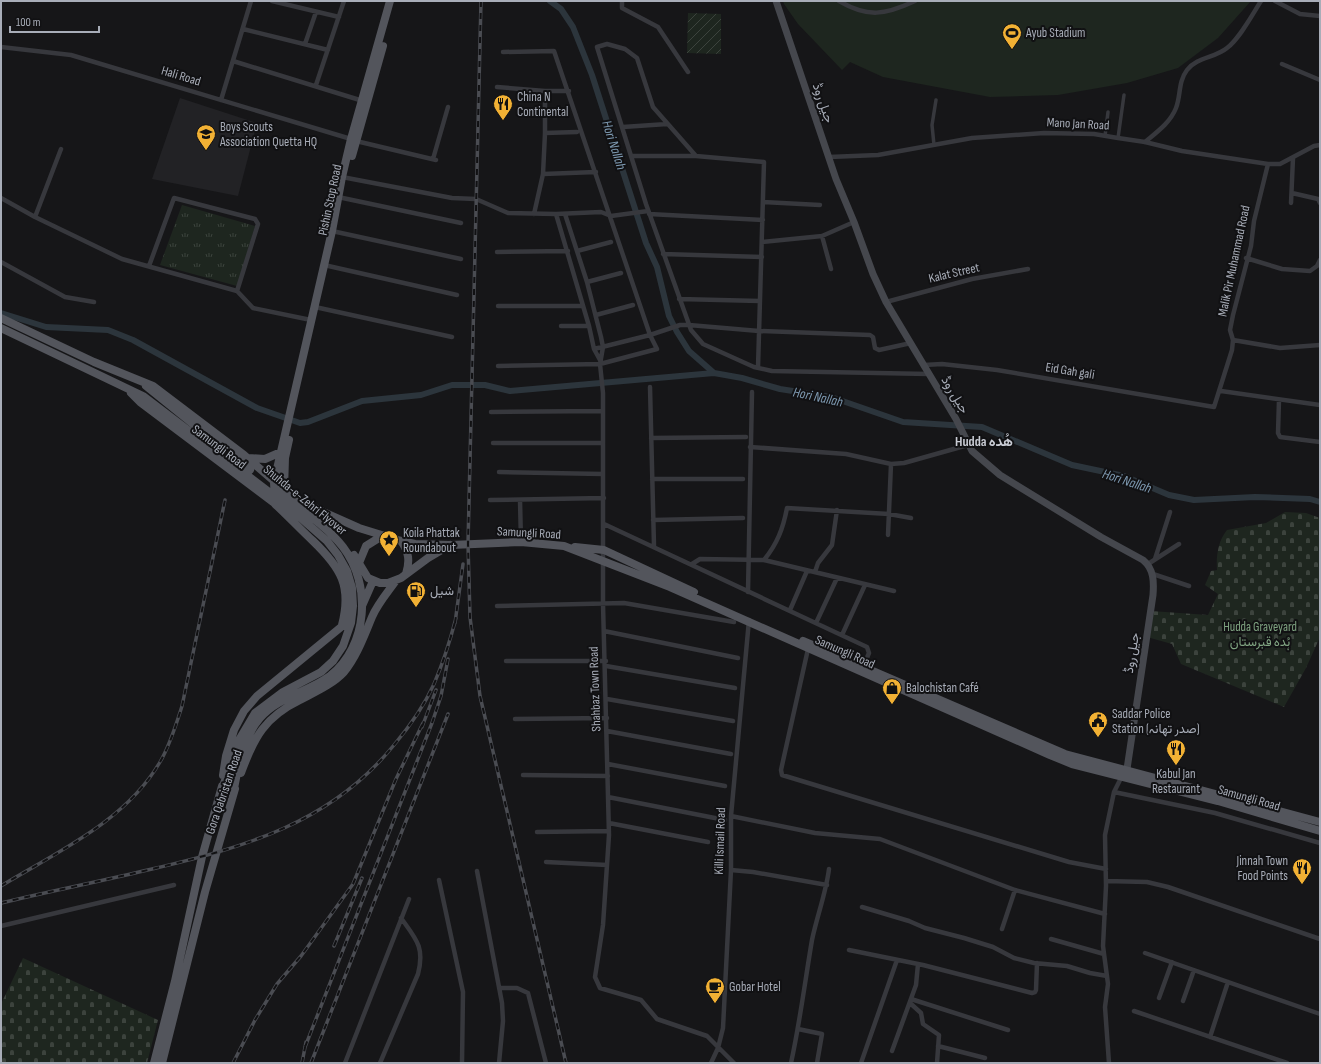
<svg xmlns="http://www.w3.org/2000/svg" width="1321" height="1064" font-family="'Sofia Sans Condensed',Vazirmatn,sans-serif">
	<style>
		.built { fill: #222225 }
		.grass { fill: url(#grass-tufts) }
		.cemetery { fill: url(#cemetery-stones) }
		.garden { fill: url(#garden-furrows) }
		.pitch { fill: #1e261f }
		.lines { fill: none; stroke-linecap: round; stroke-linejoin: round }
		.canal { stroke: #2c353c; stroke-width: 6 }
		.pedestrian { stroke: #37383d; stroke-width: 3.5 }
		.minor { stroke: #37383d; stroke-width: 4.5 }
		.secondary { stroke: #45474d; stroke-width: 7 }
		.primary { stroke: #53555c; stroke-width: 8 }
		.rail-casing { stroke: #4a4c52; stroke-width: 3.5 }
		.rail { stroke: #111113; stroke-width: 2; stroke-dasharray: 6; stroke-linecap: butt }
		.labels { text-anchor: middle; dominant-baseline: central; stroke-width: 4; stroke-linejoin: round; paint-order: stroke }
		.poi-label { font-size: 13px; fill: #a8adb8; stroke: #111113; text-anchor: start }
		.street-label { font-size: 13px; fill: #a8adb8; stroke: #111113 }
		.park-label { font-size: 13px; fill: #7fa381; stroke: #111113 }
		.water-label { font-size: 14px; font-style: italic; fill: #7f9bb3; stroke: #111113 }
		.neighbourhood-label { font-size: 14px; font-weight: bold; fill: #c9ccd4; stroke: #111113 }
	</style>
	<defs>
		<pattern id="grass-tufts" width="24" height="20" patternUnits="userSpaceOnUse"><rect width="24" height="20" fill="#1e261f"/><path d="M3 7l-1-3M5 7V3M7 7l1-3M15 17l-1-3M17 17v-4M19 17l1-3" fill="none" stroke="#3c433d"/></pattern>
		<pattern id="cemetery-stones" width="16" height="16" patternUnits="userSpaceOnUse"><rect width="16" height="16" fill="#1e261f"/><path d="M2 7V4a2 2 0 0 1 4 0v3zM10 15v-3a2 2 0 0 1 4 0v3z" fill="#3c433d"/></pattern>
		<pattern id="garden-furrows" width="10" height="10" patternUnits="userSpaceOnUse"><rect width="10" height="10" fill="#1e261f"/><path d="M-1 1l2-2M0 10L10 0M9 11l2-2" fill="none" stroke="#3c433d"/></pattern>
	</defs>
	<rect width="100%" height="100%" fill="#161618"/>
	<path class="built" d="M180 98 257 123 238 196 152 179Z"/>
	<path class="grass" d="M182 205 255 226 237 286 160 265Z"/>
	<path class="cemetery" d="M1285 512 1306 513 1320 518V637L1306 668 1284 707 1181 664 1172 644 1147 637 1151 611 1208 615 1218 594 1205 585 1211 571 1217 570C1216 556 1218 541 1227 530L1266 523Z
		M23 958 158 1020 147 1063H1V1004Z"/>
	<path class="garden" d="M688 13 721 14V54L687 53Z"/>
	<path class="pitch" d="M783 1H1251L1218 38 1178 68 1127 83 1058 95 990 97 883 77 850 62 842 70 798 24 784 4Z"/>
	<g class="lines">
		<path class="canal" d="M550 1 561 9 573 27 592 75 646 243 657 267 669 316 677 332 689 351 714 373 742 378 780 389 831 397 903 422 982 427 1072 465 1124 476 1169 495 1194 500 1255 497 1310 499 1320 502
			M1 313 46 327 108 330 133 340 257 408 300 423 308 422 362 401 421 395 452 385H485L510 391 714 373"/>
		<path class="pedestrian" d="M1105 136 1108 112
			M1118 138 1124 95
			M934 145 932 125 936 100"/>
		<path class="minor" d="M272 1 339 17
			M622 1V8L658 27 688 72
			M839 1C868 18 885 15 915 1
			M1275 1 1300 14 1320 16
			M243 29 328 50
			M305 44 316 12
			M1 47 71 55 351 139
			M233 61 363 101
			M1282 64 1320 80
			M316 85 344 1
			M497 87 545 91H569
			M221 100 251 1
			M623 127 667 124
			M545 133 577 132
			M356 141 436 160
			M1145 142C1157 132 1170 123 1176 108 1181 95 1178 82 1187 70 1197 57 1215 58 1227 48 1240 38 1252 15 1261 1
			M631 156H696
			M829 157 878 155 972 138 1044 133 1094 134 1118 138 1145 142 1182 151 1268 164H1280L1314 146 1320 145
			M433 159 448 107
			M543 174 596 172
			M342 177 452 198 476 199 508 213 556 214 601 212 611 216 648 211
			M1292 193 1318 199 1320 203
			M338 197 461 223
			M1 198 35 217 122 259 237 291 253 308 311 320
			M763 202 820 205
			M1291 203 1293 158
			M534 214 543 174 545 133V91
			M556 214 589 326 594 349 600 360
			M565 214 587 282 601 337 603 347 600 364 603 393V604L609 835 603 925 595 977 600 988 641 1000 657 1019 707 1036 734 1063
			M649 214 763 220
			M35 217 61 149
			M332 231 461 259
			M822 236 831 269
			M762 242 822 236 854 222
			M577 251 611 242
			M497 252 568 251
			M663 254 762 257
			M1246 258 1282 269 1310 271 1317 266 1320 260
			M1 262 65 297 94 302
			M324 265 457 295
			M149 266 174 198 255 219 258 224 237 291
			M587 282 621 273
			M679 299 760 301
			M886 302 972 279 1028 269
			M498 306H583
			M315 307 452 337
			M596 315 633 305
			M561 326H589
			M1233 340 1280 348 1320 345
			M594 349 650 335 680 325H689L759 331 870 335 873 337 875 348 879 350 911 343
			M924 365 942 364 997 370 1214 407 1232 350 1233 340 1230 330 1233 315 1251 246 1254 221 1268 164
			M498 366 600 364 657 349 650 335 554 51 503 52
			M758 368 764 162 696 156 653 107 637 58 625 49 607 44 597 47 646 204 691 330 703 344 754 367 772 371 929 374
			M650 387 654 546
			M1221 391 1320 405
			M1279 400 1278 433 1280 437 1320 442
			M491 412 602 411
			M651 438 746 437
			M493 443H603
			M750 447 846 454 891 464 904 463 968 445
			M499 472 603 474
			M652 479H743
			M490 500 604 498
			M520 500 521 542
			M653 520 743 518
			M604 524 867 647 869 653 863 667
			M888 535 891 464
			M1155 559 1170 512
			M764 560C777 544 783 529 787 508L889 514 911 518
			M692 564 700 559 764 560 894 591
			M1148 564 1179 544
			M815 572 818 563 832 545 837 510
			M1153 574 1189 586
			M748 592 752 392
			M497 606 624 603 734 622
			M790 610 807 571
			M816 623 837 578
			M604 631 738 658
			M842 635 865 585
			M808 649 781 770 782 775 1069 862 1106 869
			M506 661H606
			M606 666 735 688
			M607 699 733 721
			M515 719 607 718
			M607 731 731 754
			M608 764 725 786
			M523 775 608 776
			M1114 792 1215 813 1320 843
			M608 797 725 820
			M731 816 815 833 880 839 1015 890 1105 914
			M609 823 708 842
			M537 832 609 831
			M546 862 607 865
			M731 870 753 872 827 885
			M477 871 502 1003 503 1021 499 1063
			M439 880 463 992 462 1063
			M1106 881 1147 882 1168 887 1320 939
			M862 907 909 921 925 928 964 938 993 947 1014 958 1034 963 1067 966 1090 973 1107 976
			M1 926 174 885
			M1002 929 1015 890
			M1051 939 1104 954
			M849 950 923 965 1032 993 1035 992 1036 990 1037 963
			M1145 953 1320 1014
			M499 988H517L528 993 546 1063
			M1159 998 1172 962
			M911 999 1008 1030
			M1183 1001 1194 970
			M910 1003 921 1013 923 1024 939 1035 937 1063
			M1134 1011 1287 1063
			M798 1029 822 1034 817 1063
			M1210 1037 1228 982
			M938 1046 985 1058
			M892 1051 916 985 918 964
			M345 1063 409 899
			M380 1063 418 974C425 947 416 939 401 918
			M711 1063 718 1048 723 1028 731 870V816L749 620
			M791 1063C800 1022 805 981 812 940 817 916 826 893 829 869
			M861 1063 897 960
			M1109 1063 1105 1007 1108 984 1103 946 1106 886 1105 835 1114 792 1122 776"/>
		<path class="secondary" d="M776 1 836 179 854 222 873 274 886 302 956 419 972 451 1000 475 1101 537 1143 560C1154 569 1154 582 1153 595L1127 769 1123 775"/>
		<path class="primary" d="M352 156 383 46
			M1 318 94 362 153 386 244 455 289 494 321 511 359 528 401 541 415 544 451 545 521 542 564 546 670 587 1050 755 1072 764 1218 801 1320 831
			M1 328 143 396 286 505 327 541 338 555 347 571 352 588 353 606 351 623 343 646 333 661 321 672 283 692 255 713 239 740 221 792
			M146 386 250 470
			M131 393 140 402 277 505
			M248 458 265 459 281 452
			M284 490 285 458 289 440
			M401 541C409 552 410 561 406 574
			M575 547 604 550 694 592
			M354 555 368 578 380 583H388L401 578 428 558 450 545
			M359 563 366 546 382 536
			M362 606 373 581
			M342 625C352 586 341 568 313 541 300 529 288 516 275 504L274 482 332 231 342 177 351 139 390 1
			M803 641 1065 754 1320 822
			M241 773C254 737 265 717 300 700 315 692 333 684 344 672 357 656 364 636 372 617 377 605 387 593 395 582
			M223 775 226 756 234 730 244 711 257 696 346 623
			M233 794C238 768 242 739 260 718 278 697 308 692 330 676 368 646 372 585 343 547 326 525 300 509 278 492
			M154 1063 175 981 202 857 222 786
			M162 1063 205 892 235 789"/>
		<g class="rail-casing">
			<path id="rail" d="M481 1 468 544 470 617 480 696 566 1063
				M455 623 463 564
				M422 727 436 690
				M1 886C57 852 126 821 160 762 170 745 176 725 182 706L225 500
				M1 903C51 891 102 881 152 869 245 847 331 823 394 745 410 726 424 706 434 684 443 663 450 641 456 618
				M334 946 362 878
				M305 1047 432 723 441 696 448 659
				M233 1063 255 1020 277 984 301 956 353 884 396 779 423 723
				M302 1063 306 1042
				M311 1063 448 714"/>
		</g>
		<use href="#rail" class="rail"/>
	</g>
	<defs>
		<g id="stadium-pin" transform="scale(1)"><path d="M0 17L-7.5 6A9.5 9.5 0 1 1 7.5 6Z" fill="#f2b134" stroke="#111113"/><path d="M0-5a6.5 5 0 1 0 0 10a6.5 5 0 1 0 0-10ZM-3.5-1.8h7v3.6h-7Z" fill="#111"/></g>
		<g id="restaurant-pin" transform="scale(1)"><path d="M0 17L-7.5 6A9.5 9.5 0 1 1 7.5 6Z" fill="#f2b134" stroke="#111113"/><path d="M-5-6h1v4h1v-4h1v4h1v-4h1v5L-1.5 .5V6h-2V.5L-5-1ZM5-6V6H3V1.5H1.5Q1.5-4 5-6Z" fill="#111"/></g>
		<g id="school-pin" transform="scale(1)"><path d="M0 17L-7.5 6A9.5 9.5 0 1 1 7.5 6Z" fill="#f2b134" stroke="#111113"/><path d="M0-5L7-2L0 1L-7-2ZM-4 1L0 2.5L4 1V4Q0 6-4 4Z" fill="#111"/></g>
		<g id="sight-pin" transform="scale(1)"><path d="M0 17L-7.5 6A9.5 9.5 0 1 1 7.5 6Z" fill="#f2b134" stroke="#111113"/><path d="M0-6L1.8-2.2L6-1.7L2.9 1.2L3.7 5.4L0 3.3L-3.7 5.4L-2.9 1.2L-6-1.7L-1.8-2.2Z" fill="#111"/></g>
		<g id="fuel-pin" transform="scale(1)"><path d="M0 17L-7.5 6A9.5 9.5 0 1 1 7.5 6Z" fill="#f2b134" stroke="#111113"/><path d="M-5.5-6h7V0h2V4h1.3V-2.5L3-4.5l.8-.8L6-3V5H2.5V1h-1V6h-7ZM-4.2-4.7v3.2H.2V-4.7Z" fill="#111"/></g>
		<g id="shop-pin" transform="scale(1)"><path d="M0 17L-7.5 6A9.5 9.5 0 1 1 7.5 6Z" fill="#f2b134" stroke="#111113"/><path d="M-5-2.5h2.3a2.7 3.5 0 0 1 5.4 0H5L5.5 6h-11ZM-1.5-2.5h3a1.5 2.3 0 0 0-3 0Z" fill="#111"/></g>
		<g id="civic-pin" transform="scale(1)"><path d="M0 17L-7.5 6A9.5 9.5 0 1 1 7.5 6Z" fill="#f2b134" stroke="#111113"/><path d="M-.6-6.5H3V-4.5H.6V-3L4-1V1h2V6H-6V1h2V-1L-.6-3ZM-1.2 2.5V6h2.4V2.5Z" fill="#111"/></g>
		<g id="cafe-pin" transform="scale(1)"><path d="M0 17L-7.5 6A9.5 9.5 0 1 1 7.5 6Z" fill="#f2b134" stroke="#111113"/><path d="M-5.5-4.5H6V0H3Q3 3.5 0 3.5H-2.5Q-5.5 3.5-5.5 0ZM3-3.2v2h1.7v-2ZM-6 4.5H4V6H-6Z" fill="#111"/></g>
	</defs>
	<g fill-rule="evenodd">
		<use href="#stadium-pin" x="1012" y="33"/>
		<use href="#restaurant-pin" x="503" y="104"/>
		<use href="#school-pin" x="206" y="134"/>
		<use href="#sight-pin" x="389" y="540"/>
		<use href="#fuel-pin" x="416" y="591"/>
		<use href="#shop-pin" x="892" y="688"/>
		<use href="#civic-pin" x="1098" y="721"/>
		<use href="#restaurant-pin" x="1176" y="749"/>
		<use href="#restaurant-pin" x="1302" y="868"/>
		<use href="#cafe-pin" x="715" y="987"/>
	</g>
	<g class="labels">
		<g class="poi-label">
			<text x="1026" y="33">Ayub Stadium</text>
			<text x="517" y="97">China N<tspan x="517" dy="15">Continental</tspan></text>
			<text x="220" y="127">Boys Scouts<tspan x="220" dy="15">Association Quetta HQ</tspan></text>
			<text x="403" y="533">Koila Phattak<tspan x="403" dy="15">Roundabout</tspan></text>
			<text x="430" y="591">شیل</text>
			<text x="906" y="688">Balochistan Café</text>
			<text x="1112" y="714">Saddar Police<tspan x="1112" dy="15">Station (صدر تھانہ)</tspan></text>
			<text x="1176" y="774" text-anchor="middle">Kabul Jan<tspan x="1176" dy="15">Restaurant</tspan></text>
			<text x="1288" y="861" text-anchor="end">Jinnah Town<tspan x="1288" dy="15">Food Points</tspan></text>
			<text x="729" y="987">Gobar Hotel</text>
		</g>
		<g class="street-label">
			<text transform="translate(181 76) rotate(17)">Hali Road</text>
			<text transform="translate(823 103) rotate(71)">جیل روڈ</text>
			<text transform="translate(1078 124) rotate(3)">Mano Jan Road</text>
			<text transform="translate(330 200) rotate(-78)">Pishin Stop Road</text>
			<text transform="translate(1234 261) rotate(-78)">Malik Pir Muhammad Road</text>
			<text transform="translate(954 273) rotate(-13)">Kalat Street</text>
			<text transform="translate(1070 371) rotate(9)">Eid Gah gali</text>
			<text transform="translate(955 395) rotate(59)">جیل روڈ</text>
			<text transform="translate(219 447) rotate(37)">Samungli Road</text>
			<text transform="translate(305 500) rotate(39)">Shuhda-e-Zehri Flyover</text>
			<text transform="translate(529 533) rotate(3)">Samungli Road</text>
			<text transform="translate(845 652) rotate(24)">Samungli Road</text>
			<text transform="translate(1132 653) rotate(-81)">جیل روڈ</text>
			<text transform="translate(595 689) rotate(-92)">Shahbaz Town Road</text>
			<text transform="translate(224 792) rotate(-71)">Gora Qabristan Road</text>
			<text transform="translate(1249 798) rotate(16)">Samungli Road</text>
			<text transform="translate(720 841) rotate(-88)">Killi Ismail Road</text>
		</g>
		<g class="park-label">
			<text x="1260" y="627">Hudda Graveyard<tspan x="1260" dy="15">ہُدہ قبرستان</tspan></text>
		</g>
		<g class="water-label">
			<text transform="translate(614 145) rotate(72)">Hori Nallah</text>
			<text transform="translate(818 397) rotate(12)">Hori Nallah</text>
			<text transform="translate(1127 481) rotate(18)">Hori Nallah</text>
		</g>
		<g class="neighbourhood-label">
			<text x="984" y="441">Hudda ھُدہ</text>
		</g>
	</g>
	<rect width="1321" height="1064" fill="none" stroke="#a8adb8" stroke-width="4"/>
	<path d="M10 26v6h89v-6" fill="none" stroke="#a8adb8" stroke-width="2"/>
	<text x="16" y="26" font-size="12" fill="#a8adb8" stroke="#111113" stroke-width="3" paint-order="stroke">100 m</text>
</svg>
